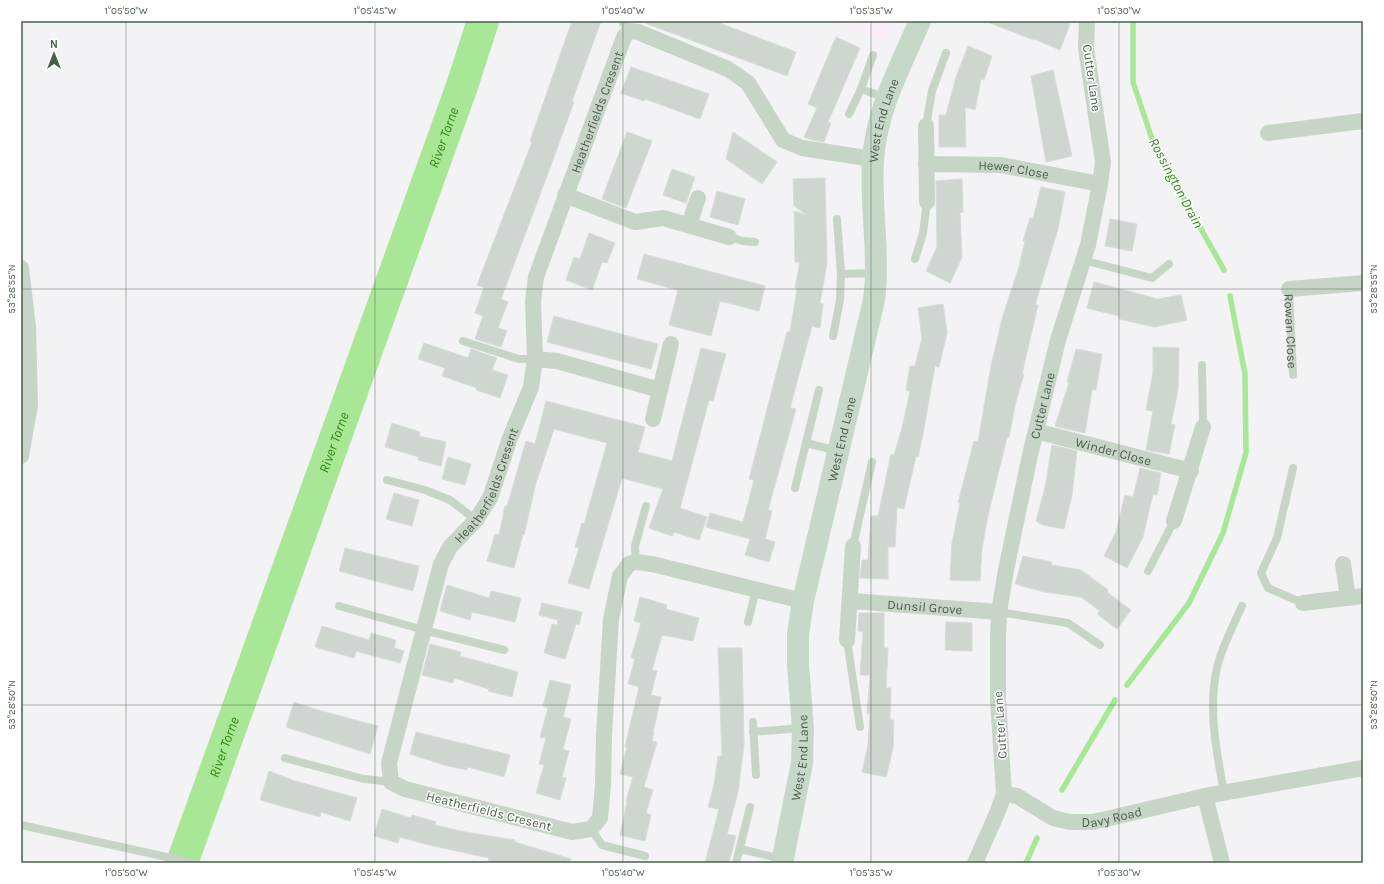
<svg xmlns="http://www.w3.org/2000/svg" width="1384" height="884" font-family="Karla,sans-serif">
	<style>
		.commercial { fill: #fceef8 }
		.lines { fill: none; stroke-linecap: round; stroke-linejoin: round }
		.stream { stroke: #a8e795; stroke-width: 5.5 }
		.river { stroke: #a8e795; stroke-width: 32 }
		.building { fill: #cfd6d0; stroke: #d6dcd8 }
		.lane { stroke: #c7d5c7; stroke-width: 8 }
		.street { stroke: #c7d5c7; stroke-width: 16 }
		.secondary { stroke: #c6d8c7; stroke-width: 22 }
		.ticks { fill: none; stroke: #4b5e4b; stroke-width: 1; stroke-opacity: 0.45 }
		.labels { text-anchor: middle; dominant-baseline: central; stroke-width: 3; stroke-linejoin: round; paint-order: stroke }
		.street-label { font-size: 13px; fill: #4b5e4b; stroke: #fff }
		.water-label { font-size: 14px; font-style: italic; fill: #308716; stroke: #fff }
		.neatline { fill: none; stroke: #4b5e4b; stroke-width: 1.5 }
		.ticks-label { font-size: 10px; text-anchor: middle; fill: #4b5e4b }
	</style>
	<rect width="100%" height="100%" fill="#f3f2f4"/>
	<path class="commercial" d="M837 21H895L887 42Z"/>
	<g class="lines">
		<path class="stream" d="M1133 21V82L1154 145 1224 270
			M1127 685 1189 603 1223 533 1246 453 1245 374 1230 296
			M1062 790 1115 700
			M1026 863 1037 838"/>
		<path class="river" id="s1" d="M182 863 462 86 483 21"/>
	</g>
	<path class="building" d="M572 21H601L572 101 574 102 550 168 501 299 508 302 498 328 507 331 501 347 475 339 483 316 475 313 484 287 477 285 532 142 530 141Z
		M645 21H714L796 52 787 76 645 23Z
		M987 21H1063L1070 24 1060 50 1034 39V40L987 22Z
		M836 37 860 48 828 122 831 123 824 142 813 140 804 137 817 108 808 104Z
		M968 46 992 56 984 80 981 79 975 110 965 107 966 147H939V115H946L956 77Z
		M631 67 709 94 700 119 645 99 644 101 621 93Z
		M1053 70 1072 156 1046 162 1031 76Z
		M627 132 652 141 626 208 602 199Z
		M733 132 777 162 762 184 726 159Z
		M672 169 695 177 686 203 663 195Z
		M825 178 827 263 820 303 823 304 820 328 812 326 790 408 796 409 768 510 772 511 765 539 775 542 769 562 745 555 750 539 706 527 710 513 743 522 754 480 749 479 787 332H790L797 289 795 288 800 262H795L794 211 807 215 794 206 793 179Z
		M962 179 963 212 960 213 962 257 950 283 926 271 937 247 936 181Z
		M1041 187 1065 192 1058 229 1035 305H1038L1022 374H1024L1016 401 1009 437H1007L987 520 982 549 980 581 950 580 952 543 960 503H958L974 441 978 442 991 366 1002 319 1019 267 1025 241H1023L1030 218 1033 219Z
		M717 191 745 199 738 225 710 217Z
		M1110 219 1137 224 1132 251 1105 246Z
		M589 233 615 243 607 263 602 262 592 290 566 280 574 257 580 259Z
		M644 254 765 286 759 311 720 301 711 336 669 325 678 290 637 279Z
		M1094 282 1158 299 1181 295 1187 320 1154 327 1119 319V316L1087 308Z
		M943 304 947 333 939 367 935 366 923 434 918 457 916 456 904 509 897 507 895 547H888V579L860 578 862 560H868L871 516H878L891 454 894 455 902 428 910 391 906 390 910 366H915L922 338 918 308Z
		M554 316 658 344 651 369 547 342Z
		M424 343 468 358 471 349 497 358 492 370 508 375 500 398 476 390 477 388 442 376 445 368 418 359Z
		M1153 347 1179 348 1178 389 1171 424 1175 425 1169 454 1146 450 1153 411 1146 410 1153 373Z
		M701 348 726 354 713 401 709 400 680 508 707 517 699 540 674 532 672 536 649 528 663 489 622 478 589 589 568 583 579 548 575 547 582 523 584 524 607 443 554 429 536 483 524 535 523 534 514 568 487 561 495 534 499 535 505 506H507L526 441 535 444 546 401 645 427 638 452 672 461Z
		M1076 349 1102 354 1096 390H1092L1085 433 1055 426 1069 383 1067 382Z
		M392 423 420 432 419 436 446 442 441 466 418 460 419 457 385 447Z
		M1052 445 1077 451 1072 495 1064 529 1043 525 1036 521 1045 488Z
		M448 457 471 464 465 485 442 479Z
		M1140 468 1161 473 1157 495 1153 494 1143 537 1127 568 1104 556 1116 532 1125 495 1133 497Z
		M394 493 419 500 412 526 386 519Z
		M345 548 419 566 413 591 339 571Z
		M1023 556 1052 562 1051 565 1081 570 1108 590 1107 592 1131 610 1117 629 1097 614 1100 611 1081 597 1044 592 1015 584Z
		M447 585 489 598 491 591 521 598 515 622 472 612 470 620 440 611Z
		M640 597 667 605 666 609 699 618 693 641 662 635 652 670 657 671 651 695 661 697 653 732H654L652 741 657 742 644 787 653 790 646 813 651 815 645 841 620 835 627 802 626 801 633 777 620 774 627 747H625L639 687 628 684 635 659 631 658 641 623 634 621Z
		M542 603 582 612 579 625 576 624 565 659 544 653 552 624 557 625 558 620 539 615Z
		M859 613H884V648H888L886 688H891L890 720H894L893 749 886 777 862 772 868 746 870 714H867L870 675H860L863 632 858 631Z
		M946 622 972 623V651L945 650Z
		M322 626 369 640 371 633 396 640 394 648 404 651 400 663 356 651 354 658 315 647Z
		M430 644 461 652 460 656 518 672 512 697 488 691 489 689 454 678 453 683 422 675Z
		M718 648H742L744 744 738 792 727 834 736 836 729 863H705L719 809 708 807 714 785 718 756H722Z
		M550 680 571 685 563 717 571 719 563 749 569 751 562 777 566 778 560 800 536 793 544 765 539 764 546 738 540 737 548 708 543 706Z
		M294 702 321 711 378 726 370 754 286 727Z
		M416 732 510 755 504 777 468 767 467 770 444 765 410 754Z
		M269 771 295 781 357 798 350 821 321 812 320 817 260 800Z
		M382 809 411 818 412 815 436 822 435 825 465 832 515 840V842L571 859 570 863H499L488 861 489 858 429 845 400 837 398 843 374 836Z"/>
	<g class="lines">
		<g class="lane">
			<path d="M622 21 629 31"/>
			<path d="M861 89 886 98"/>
			<path d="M849 114 861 89 873 55"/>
			<path d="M926 126 932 91 946 53"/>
			<path d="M729 237 743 241 755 242"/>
			<path d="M915 259 923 233 927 202"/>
			<path d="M1083 260 1152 278 1169 264"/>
			<path d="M841 274 875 273"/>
			<path id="s2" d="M1289 289 1293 375"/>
			<path d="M833 336 840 300 841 274 837 219"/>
			<path d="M463 341 519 359H535"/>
			<path d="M1202 365 1203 427"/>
			<path d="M806 443 838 451"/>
			<path d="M1293 468 1277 538 1261 573 1268 588 1303 603"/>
			<path d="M387 480 425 490 450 500 476 520"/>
			<path d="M795 488 819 390"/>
			<path d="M853 546 872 462"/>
			<path d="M636 562 635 546 646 506"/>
			<path d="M1148 571 1174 521"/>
			<path d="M339 606 424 630 504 650"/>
			<path d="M999 612 1068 623 1100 645"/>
			<path d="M748 622 756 589"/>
			<path d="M847 640 860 727"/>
			<path d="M753 722 756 775"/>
			<path d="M753 732 802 728"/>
			<path d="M285 758 364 779 391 782"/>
			<path d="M1224 792C1216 751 1206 699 1220 657 1226 640 1234 623 1242 606"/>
			<path d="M21 825 194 863"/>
			<path d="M591 829 602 845 645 856"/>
			<path d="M740 849 782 859"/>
			<path d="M736 863 750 807"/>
		</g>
		<g class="street">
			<path d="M926 126 927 202"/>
			<path d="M1268 133 1363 121"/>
			<path id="s3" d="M926 164 1001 165 1100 184"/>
			<path d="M565 195 635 222 663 218 729 237"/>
			<path d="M689 225 698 198"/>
			<path d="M21 268 28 327 30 405 21 456"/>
			<path d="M1289 289 1363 283"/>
			<path d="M535 359 557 361 660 390"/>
			<path d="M653 419 671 344"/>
			<path id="s4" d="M1036 431 1191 471"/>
			<path d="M1174 521 1203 427"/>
			<path d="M1343 564 1348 598"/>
			<path id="s5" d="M803 601 652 564 636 562 629 564 620 576 611 619 604 735 603 785 600 818 591 829 572 832 405 789 391 782 389 763 441 564 450 547 476 520 490 498 510 438 531 387 535 359 533 301 536 277 624 37 629 31 638 32 728 69 748 83 783 140 802 148 873 159"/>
			<path id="s6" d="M851 601 999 612"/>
			<path d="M1303 603 1363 596"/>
			<path d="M847 640 853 546"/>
			<path id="s7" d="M1004 794 1017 796 1053 818 1070 822H1093L1205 796 1363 768"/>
			<path d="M1205 796 1222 863"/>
			<path id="s8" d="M975 863 998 811 1004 794 998 700V640L999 612 1006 570 1030 455 1058 340 1088 245 1100 184 1103 162 1086 48 1087 21"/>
		</g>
		<path class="secondary" id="s9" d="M782 863 802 763 803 728 798 665V634L803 601 874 300C880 253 870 207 873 160 876 111 901 65 920 21"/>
	</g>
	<path class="ticks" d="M126 21V863M375 21V863M623 21V863M871 21V863M1119 21V863M21 289H1363M21 705H1363"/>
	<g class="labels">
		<g class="street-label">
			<text transform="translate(1092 78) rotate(82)">Cutter Lane</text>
			<text stroke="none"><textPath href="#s5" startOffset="1371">Heatherfields Cresent</textPath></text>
			<text stroke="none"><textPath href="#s9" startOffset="755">West End Lane</textPath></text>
			<text stroke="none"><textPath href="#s3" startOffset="88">Hewer Close</textPath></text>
			<text stroke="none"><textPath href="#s2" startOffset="42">Rowan Close</textPath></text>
			<text stroke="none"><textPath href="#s8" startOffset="468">Cutter Lane</textPath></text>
			<text stroke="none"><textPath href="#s9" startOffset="431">West End Lane</textPath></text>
			<text stroke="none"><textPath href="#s4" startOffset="80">Winder Close</textPath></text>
			<text stroke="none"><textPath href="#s5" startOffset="976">Heatherfields Cresent</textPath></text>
			<text stroke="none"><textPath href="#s6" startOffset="74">Dunsil Grove</textPath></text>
			<text transform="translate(1000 725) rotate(-94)">Cutter Lane</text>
			<text stroke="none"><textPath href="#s9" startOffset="107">West End Lane</textPath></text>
			<text transform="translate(489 811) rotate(14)">Heatherfields Cresent</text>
			<text stroke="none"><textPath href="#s7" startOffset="115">Davy Road</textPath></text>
		</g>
		<g class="water-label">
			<text stroke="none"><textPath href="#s1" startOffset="771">River Torne</textPath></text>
			<text transform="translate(1176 183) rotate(62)">Rossington Drain</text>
			<text stroke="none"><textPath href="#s1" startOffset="447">River Torne</textPath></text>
			<text stroke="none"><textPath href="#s1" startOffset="123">River Torne</textPath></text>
		</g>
	</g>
	<rect width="1384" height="884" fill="none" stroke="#ffffff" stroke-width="44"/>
	<g transform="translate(54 54)" stroke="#ffffff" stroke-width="3" paint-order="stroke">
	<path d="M0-3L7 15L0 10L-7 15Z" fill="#4b5e4b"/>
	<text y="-6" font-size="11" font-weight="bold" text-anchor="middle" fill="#4b5e4b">N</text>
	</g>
	<rect x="22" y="22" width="1340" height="840" class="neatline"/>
	<g class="ticks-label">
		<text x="126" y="14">1°05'50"W</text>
		<text x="375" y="14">1°05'45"W</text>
		<text x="623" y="14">1°05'40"W</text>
		<text x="871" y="14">1°05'35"W</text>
		<text x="1119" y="14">1°05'30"W</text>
		<text transform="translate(11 289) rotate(-90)" y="4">53°28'55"N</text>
		<text transform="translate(1373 289) rotate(-90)" y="4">53°28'55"N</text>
		<text transform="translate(11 705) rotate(-90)" y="4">53°28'50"N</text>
		<text transform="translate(1373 705) rotate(-90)" y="4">53°28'50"N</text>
		<text x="126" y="876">1°05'50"W</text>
		<text x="375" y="876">1°05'45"W</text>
		<text x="623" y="876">1°05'40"W</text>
		<text x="871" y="876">1°05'35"W</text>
		<text x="1119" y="876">1°05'30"W</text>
	</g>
</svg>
